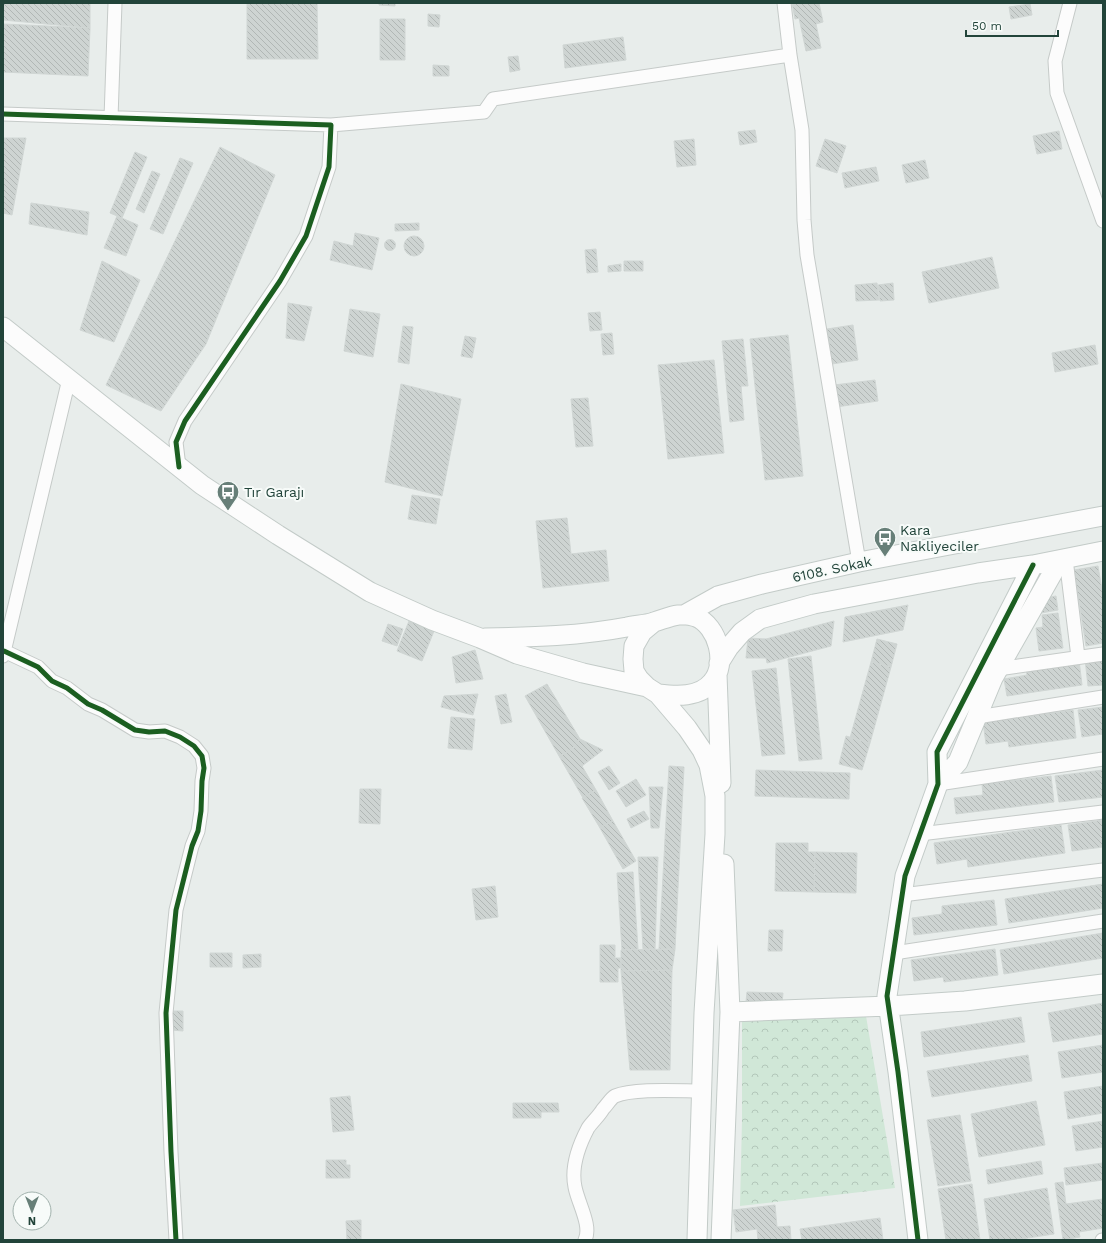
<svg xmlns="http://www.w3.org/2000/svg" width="1106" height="1243" font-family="'Work Sans',sans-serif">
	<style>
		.park { fill: url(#park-crowns) }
		.building { fill: url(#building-back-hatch); stroke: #d0d6d4 }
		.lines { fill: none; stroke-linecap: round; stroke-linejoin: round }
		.street-casing { stroke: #c5cac8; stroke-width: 15 }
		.secondary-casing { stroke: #c3cbc8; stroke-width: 21 }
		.street { stroke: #fcfcfc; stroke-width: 13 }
		.secondary { stroke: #fcfcfc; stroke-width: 19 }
		.cycleway-casing { stroke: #f7fbf9; stroke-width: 8 }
		.cycleway { stroke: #1b5e20; stroke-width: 5 }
		.labels { text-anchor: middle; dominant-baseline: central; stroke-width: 4; stroke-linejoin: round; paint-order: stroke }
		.poi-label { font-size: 14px; fill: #22443a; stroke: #f7fbf9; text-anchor: start }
		.street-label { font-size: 14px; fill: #22443a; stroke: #f7fbf9 }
	</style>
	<defs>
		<pattern id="park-crowns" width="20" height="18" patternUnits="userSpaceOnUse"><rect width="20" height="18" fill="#d0e7d7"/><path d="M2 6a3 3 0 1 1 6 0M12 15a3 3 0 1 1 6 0" fill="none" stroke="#b2c7b9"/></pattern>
		<pattern id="building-back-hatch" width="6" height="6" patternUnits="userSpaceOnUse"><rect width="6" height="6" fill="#ced4d2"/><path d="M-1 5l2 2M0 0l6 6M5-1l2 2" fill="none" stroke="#b1b7b5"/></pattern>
	</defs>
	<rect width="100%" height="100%" fill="#e8edeb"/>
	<path class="park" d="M865 1010 895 1188 740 1206 742 1120V1017Z"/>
	<path class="building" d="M3 3H90V28L3 20Z
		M247 3H317L318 59H247Z
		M379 3H395V6L379 5Z
		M792 3H819L823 22 816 24 821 48 806 51 799 18 795 19Z
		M1030 4 1032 15 1011 19 1009 7Z
		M428 14 440 15 439 27 428 26Z
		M380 19H405V60H380Z
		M3 24 90 28 88 76 3 72Z
		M623 37 626 60 565 68 563 45Z
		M518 56 520 70 510 72 508 57Z
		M433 65 449 66V76H433Z
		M755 130 757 142 740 145 738 132Z
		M1059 131 1062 149 1037 154 1033 136Z
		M3 138H26L12 215 3 213Z
		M694 139 696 165 677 167 674 141Z
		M825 139 846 146 837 173 816 166Z
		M220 147 275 175 206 344 161 411 106 385Z
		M135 152 147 157 122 218 110 213Z
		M180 158 193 163 163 234 150 229Z
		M925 160 929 178 906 183 902 165Z
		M876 167 879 181 845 188 842 173Z
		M152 171 160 174 144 213 136 209Z
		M31 203 89 212 87 235 29 224Z
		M117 216 138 225 126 256 104 248Z
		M419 223V230L395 231V224Z
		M355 233 379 238 372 270 330 260 334 241 353 246Z
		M404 246a10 10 0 1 1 20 0a10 10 0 1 1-20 0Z
		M384.5 245a5.5 5.5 0 1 1 11 0a5.5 5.5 0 1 1-11 0Z
		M596 249 598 272 587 273 585 250Z
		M992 257 999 288 929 303 922 272Z
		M102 261 140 280 114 342 80 330Z
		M624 261H643V271H624Z
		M621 264V271L608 272V266Z
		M877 283 879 300 856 301 855 285Z
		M893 283 894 300 880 301 878 285Z
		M288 303 312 307 304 341 286 338Z
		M350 309 380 314 373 357 344 351Z
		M600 312 602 330 590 331 588 313Z
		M853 325 858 360 832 364 827 329Z
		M403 326 413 327 409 364 398 362Z
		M612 333 614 354 603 355 601 334Z
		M788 335 803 476 765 480 750 339Z
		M465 336 476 338 472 358 461 356Z
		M743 339 748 386H741L744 420 730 422 722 341Z
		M1095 345 1098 364 1055 372 1052 353Z
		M714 360 724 453 668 459 658 365Z
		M875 380 878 401 836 407 834 385Z
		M401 384 461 399 442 496 385 482Z
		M588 398 593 446 576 447 571 399Z
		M412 495 440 499 436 524 408 519Z
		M567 518 571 554 606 550 609 581 543 588 536 521Z
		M1098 566 1103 596V643L1086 646 1074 570Z
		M1056 596 1058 610 1041 613 1039 599Z
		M908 605 903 630 843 642 845 617Z
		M1058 613 1063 648 1039 651 1036 628 1043 627 1042 615Z
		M409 621 434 631 422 661 397 651Z
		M834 621 831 646 767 663 766 658H746L748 638 766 639Z
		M388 624 403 629 397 646 382 641Z
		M877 639 897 644 891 667 871 662Z
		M475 650 483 679 456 683 452 657Z
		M811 656 822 759 799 761 788 659Z
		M1103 657V685L1088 686 1085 659Z
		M1079 660 1082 685 1007 696 1004 679 1027 675 1026 668Z
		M871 662 891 667 870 743 850 738Z
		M776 668 785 754 762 756 752 671Z
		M547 684 580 739 572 749 559 756 525 696Z
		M478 694 473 715 441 707 444 696Z
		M506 694 512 722 501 724 495 696Z
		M1103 707V734L1082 737 1078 710Z
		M1073 710 1076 738 1009 747 1008 741 986 744 983 722Z
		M451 717 475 719 472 750 448 748Z
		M846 736 870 743 862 770 839 764Z
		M580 739 603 750 582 766 596 790 583 798 559 756 572 749Z
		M609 766 620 783 609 790 598 772Z
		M669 766 684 767 675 949H659Z
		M756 770 850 773 849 799 755 796Z
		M1103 770V797L1059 802 1055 776Z
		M1051 776 1054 802 956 814 954 798 983 795 982 784Z
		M636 779 646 795 626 807 616 791Z
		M649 787H663L659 828H651Z
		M360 789H381L380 824 359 823Z
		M596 790 613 821 600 828 582 798Z
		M644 811 649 819 631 828 627 819Z
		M1103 820V847L1072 851 1068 825Z
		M613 821 636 861 623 869 600 828Z
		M1061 825 1065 853 968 867 967 859 937 864 934 843Z
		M776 843H808V852H815L814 892 775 891Z
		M815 852 857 853 856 893 814 892Z
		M638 857H658L655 949H643Z
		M633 872 638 949 622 950 617 873Z
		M1103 884V908L1009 923 1005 899Z
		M495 886 498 917 476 920 472 889Z
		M994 900 997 925 914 935 912 918 942 914V906Z
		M769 930H783L782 951H768Z
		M1103 933V958L1004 974 1000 950Z
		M600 945H615V958H621V968H618V982H600Z
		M675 949 672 970 621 971V950Z
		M995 949 998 975 944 982 943 977 914 981 911 960Z
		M210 953H232V967H210Z
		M261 954V967L243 968V955Z
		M672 970 670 1070H630L621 971Z
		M747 992 783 993 782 1003 746 1002Z
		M1103 1003V1034L1053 1042 1048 1013Z
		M171 1011H183V1031L171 1030Z
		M1021 1017 1025 1042 924 1057 921 1032Z
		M1103 1045V1072L1062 1078 1058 1052Z
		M1028 1055 1032 1081 932 1097 927 1071Z
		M1103 1086V1113L1068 1119 1064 1092Z
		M350 1096 354 1130 333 1132 330 1098Z
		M1036 1101 1045 1145 979 1157 971 1114Z
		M513 1103H558L559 1112H541V1118H513Z
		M960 1115 971 1181 938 1186 927 1120Z
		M1103 1121V1147L1076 1151 1072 1126Z
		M326 1160H346V1165H350V1178H326Z
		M1041 1161 1043 1174 988 1184 986 1170Z
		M1103 1163V1180L1066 1185 1064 1168Z
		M1063 1182 1066 1204 1103 1199V1228L1079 1232 1080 1237 1063 1240 1055 1183Z
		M972 1184 980 1240H946L938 1189Z
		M1047 1188 1054 1234 1015 1240H990L984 1199Z
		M775 1205 777 1227 790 1226 791 1240H758L757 1229 736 1232 733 1210Z
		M880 1218 883 1240H802L800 1229Z
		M361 1220V1240H347L346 1221Z"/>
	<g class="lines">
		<g class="street-casing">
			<path id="street" d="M784 3 790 55 802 130 804 220 807 255 859 562
				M1070 3 1055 61 1057 93 1103 221
				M3 114 331 125 329 167 306 236 280 281 185 421 176 442 179 467
				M111 118 115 3
				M331 125 484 112 493 99 790 55
				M1066 559 1078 657
				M4 651 38 667 52 681 67 688 88 704 102 710 135 730 149 732 165 731 180 737 194 746 202 756 204 768 202 781 201 811 198 831 192 846 176 910 166 1013 171 1152 176 1240
				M3 656 69 379
				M998 669 1103 654
				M977 717 1103 697
				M938 784 1103 759
				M920 834 1103 812
				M902 895 1103 870
				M894 953 1103 921
				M585 1240C592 1226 578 1203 575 1187 571 1168 579 1145 588 1128 592 1122 599 1116 603 1109 607 1105 611 1098 615 1096 634 1088 679 1091 701 1091
				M1102 1240H1103"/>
		</g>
		<g class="secondary-casing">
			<path id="secondary" d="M3 327 202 485 278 535 370 592 432 620 480 638 517 654 583 673 647 687
				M684 615 718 596 762 584 859 562 1103 516
				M654 622 642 632 634 646 633 659 634 671 639 679 647 687 658 694 687 728 702 750 709 765 715 796V834L704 1013 697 1240
				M485 638C533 637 580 636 627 627 636 625 646 625 654 622 668 618 680 611 696 617 718 626 728 664 712 682 699 698 676 696 658 694
				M719 663 729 647 742 632 760 619 814 604 978 573 1033 565 1103 551
				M717 674 721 783
				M938 784 958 762 993 678 1060 560
				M730 1012 889 1006 965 1001 1103 984
				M721 1240 730 1012 724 864
				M918 1240 898 1072 887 996 905 876 938 784 937 752 1033 565"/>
		</g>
		<use href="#street" class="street"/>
		<use href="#secondary" class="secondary"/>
		<g class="cycleway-casing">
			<path id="cycleway" d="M3 114 331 125 329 167 306 236 280 281 185 421 176 442 179 467
				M4 651 38 667 52 681 67 688 88 704 102 710 135 730 149 732 165 731 180 737 194 746 202 756 204 768 202 781 201 811 198 831 192 846 176 910 166 1013 171 1152 176 1240
				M918 1240 898 1072 887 996 905 876 938 784 937 752 1033 565"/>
		</g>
		<use href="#cycleway" class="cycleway"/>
	</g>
	<defs>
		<g id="bus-pin" transform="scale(1.15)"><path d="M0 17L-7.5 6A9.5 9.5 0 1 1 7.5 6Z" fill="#677f78" stroke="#f7fbf9"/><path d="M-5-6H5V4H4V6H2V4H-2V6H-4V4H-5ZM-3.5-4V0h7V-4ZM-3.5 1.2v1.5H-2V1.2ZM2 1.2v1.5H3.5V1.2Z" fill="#fff"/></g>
	</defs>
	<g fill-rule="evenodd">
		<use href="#bus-pin" x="228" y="492"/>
		<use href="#bus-pin" x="885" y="538"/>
	</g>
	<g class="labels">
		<g class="poi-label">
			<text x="244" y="492">Tır Garajı</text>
			<text x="900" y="530">Kara<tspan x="900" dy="16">Nakliyeciler</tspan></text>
		</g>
		<g class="street-label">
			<text transform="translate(832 569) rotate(-12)">6108. Sokak</text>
		</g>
	</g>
	<rect width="1106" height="1243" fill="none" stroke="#22443a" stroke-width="8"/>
	<g transform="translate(32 1211) rotate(180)"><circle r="19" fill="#f7fbf9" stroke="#a2b2ad"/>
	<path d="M0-3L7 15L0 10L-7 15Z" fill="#677f78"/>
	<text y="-6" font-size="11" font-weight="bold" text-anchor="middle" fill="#22443a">N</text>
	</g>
	<path d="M966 30v6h92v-6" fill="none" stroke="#22443a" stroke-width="2"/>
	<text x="972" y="30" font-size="12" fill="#22443a" stroke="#f7fbf9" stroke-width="3" paint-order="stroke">50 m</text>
</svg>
